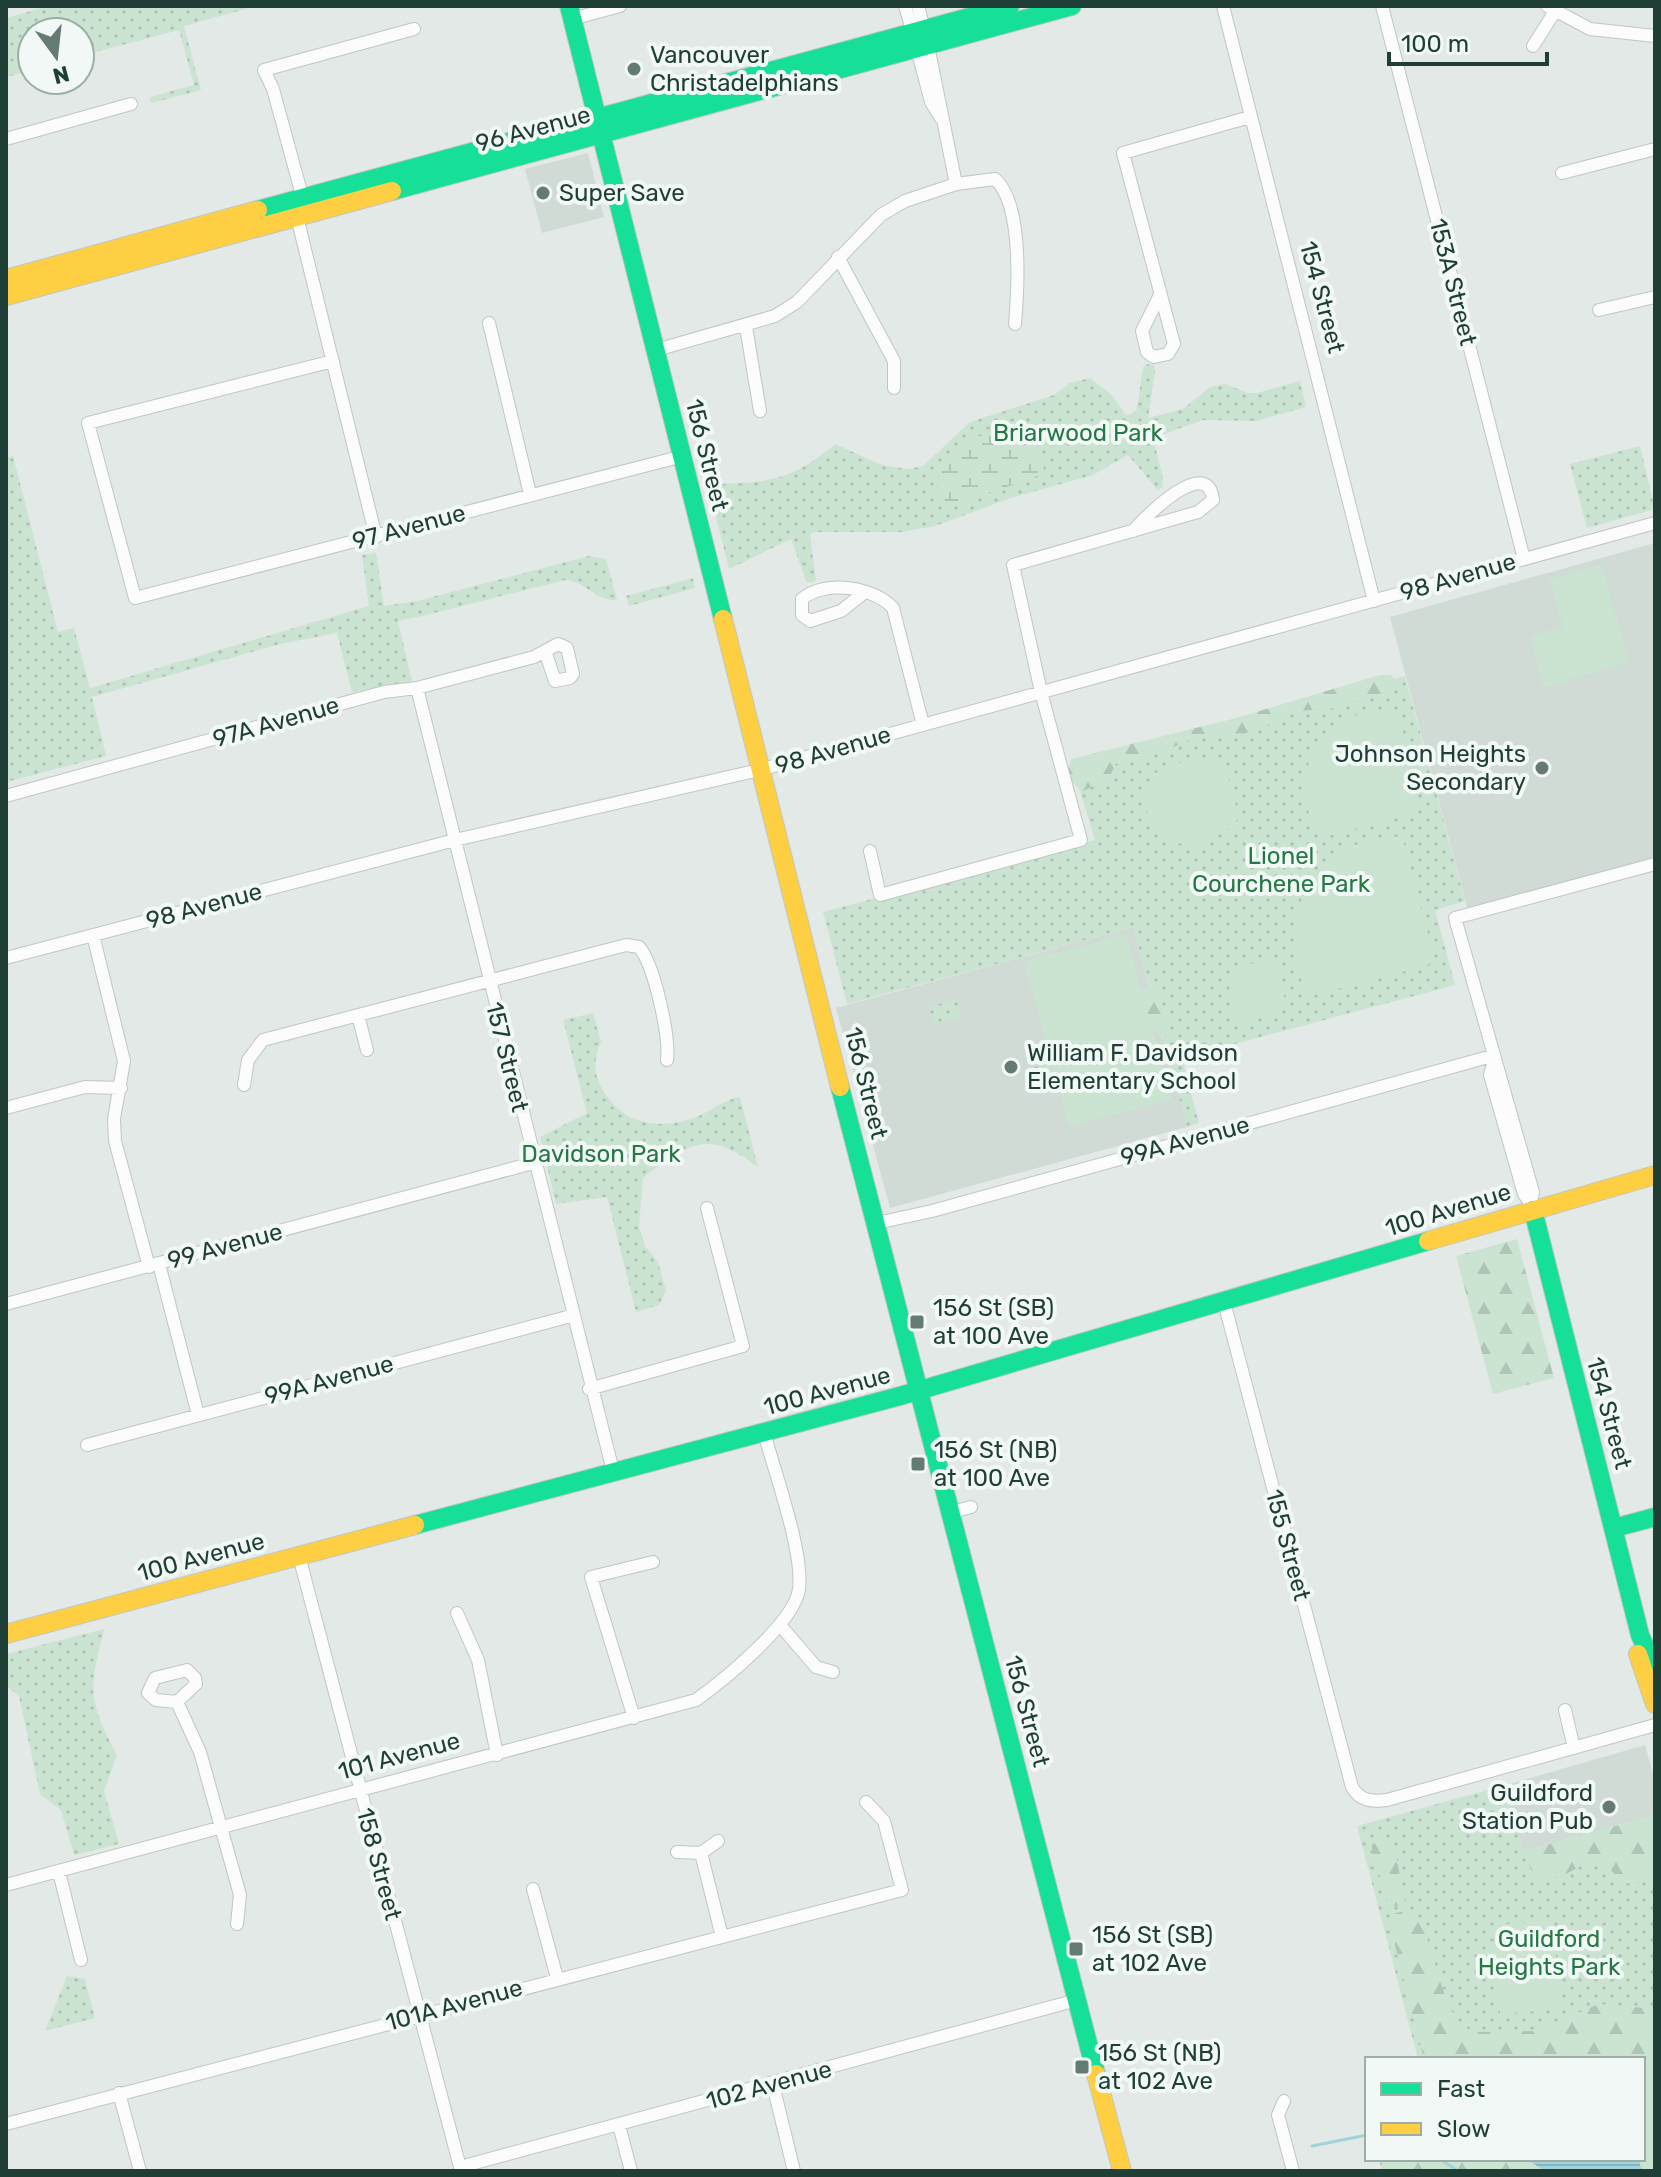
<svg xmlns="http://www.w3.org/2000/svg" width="1661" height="2177" font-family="Rubik,sans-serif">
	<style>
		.built { fill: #d0dbd6 }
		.green { fill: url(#green-dots) }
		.forest { fill: url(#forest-firs) }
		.wetland { fill: url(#wetland-marsh) }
		.pitch { fill: #cbe4d2 }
		.water { fill: url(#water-rules) }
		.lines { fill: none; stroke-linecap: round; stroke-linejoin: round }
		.stream { stroke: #a0d3db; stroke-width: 3 }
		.street-casing { stroke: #c0c6c3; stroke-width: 14 }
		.fast-casing { stroke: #bec7c3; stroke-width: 20 }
		.slow-casing { stroke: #bec7c3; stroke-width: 20 }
		.street { stroke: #fbfcfb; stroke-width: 12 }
		.fast { stroke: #16e098; stroke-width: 18 }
		.slow { stroke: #ffcf43; stroke-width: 18 }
		.poi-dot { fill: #647a74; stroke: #f1f8f5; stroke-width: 3 }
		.labels { text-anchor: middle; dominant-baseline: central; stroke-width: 8; stroke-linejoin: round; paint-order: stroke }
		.poi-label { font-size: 24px; fill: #1f3e36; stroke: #f1f8f5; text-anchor: start }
		.street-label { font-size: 24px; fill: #1f3e36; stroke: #f1f8f5 }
		.park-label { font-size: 24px; fill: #267846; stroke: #f1f8f5 }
	</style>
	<defs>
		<pattern id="green-dots" width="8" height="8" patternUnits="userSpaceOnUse" patternTransform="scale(2)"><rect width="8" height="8" fill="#cbe4d2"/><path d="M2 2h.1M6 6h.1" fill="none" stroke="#aec5b5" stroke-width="1.8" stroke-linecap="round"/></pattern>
		<pattern id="forest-firs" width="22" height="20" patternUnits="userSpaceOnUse" patternTransform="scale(2)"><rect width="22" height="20" fill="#cbe4d2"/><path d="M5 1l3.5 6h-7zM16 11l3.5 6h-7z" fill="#aec5b5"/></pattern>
		<pattern id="wetland-marsh" width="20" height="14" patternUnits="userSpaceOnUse" patternTransform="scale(2)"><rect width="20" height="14" fill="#cbe4d2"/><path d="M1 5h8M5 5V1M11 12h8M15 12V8" fill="none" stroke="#aec5b5"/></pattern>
		<pattern id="water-rules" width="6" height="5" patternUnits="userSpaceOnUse" patternTransform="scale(2)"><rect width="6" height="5" fill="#a0d3db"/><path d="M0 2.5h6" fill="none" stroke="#89b6bd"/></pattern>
	</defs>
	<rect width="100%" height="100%" fill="#e3e9e6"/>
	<path class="built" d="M588 153 604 217 542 233 525 169Z
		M1655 543V861L1469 914 1390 617Z
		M1133 927 1187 1127 890 1208 836 1008Z
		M1645 1745 1655 1781V1815L1523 1851 1506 1785Z"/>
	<path class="green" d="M49 6H256L184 26 201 90 151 103 150 97 194 85 179 30 80 56V32H32V70L6 77V18Z
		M1147 364 1154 365 1155 372 1148 418 1183 409 1210 387 1226 384 1247 393H1257L1300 381 1306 407 1256 421 1203 420 1153 438 1163 478 1162 488 1157 489 1128 455 1093 475 1011 498 935 526 902 532H813L810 535 816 581 807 583 791 539 729 569 708 484C764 483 791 482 835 444L882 465 908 469 923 466 970 422 1054 395 1070 383 1090 378 1112 395 1126 415 1132 414 1137 409 1143 367Z
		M1640 446 1655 509 1587 528 1570 464Z
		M13 456 58 632 74 628 90 688 369 606 362 555 376 553 384 606 417 601 589 556 606 559 617 600C596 602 586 581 565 580L426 615 398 621 412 681 352 692 337 633 280 644 92 697 106 756 6 782V458Z
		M693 578 695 588 629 606 626 596Z
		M1405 676 1465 901 1435 910 1455 985 1182 1058 1199 1123 1187 1127 1133 927 847 1004 823 912 1095 840 1072 765Z
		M957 999 961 1016 933 1024 929 1007Z
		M593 1013 601 1042C592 1062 594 1077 606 1095 629 1128 666 1130 701 1115 715 1108 724 1100 740 1097L758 1167C708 1129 689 1142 643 1178L639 1226 645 1246 658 1262 666 1291 659 1305 636 1312 607 1197 556 1204 540 1137 587 1113 563 1020Z
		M1049 1063 1056 1089 1040 1094 1032 1067Z
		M104 1629C89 1690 87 1698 117 1755L104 1791 119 1844 74 1855 61 1810 40 1794 19 1696 6 1686V1654Z
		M1506 1785 1523 1851 1655 1815V2171H1382L1379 2159H1643V2059H1418L1357 1826Z
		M67 1976 85 1979 95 2018 45 2031Z"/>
	<path class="forest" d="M1380 675H1391L1395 680 1386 691 1337 708 1299 711 1252 732 1195 738 1159 753 1116 764 1108 779 1083 791 1074 784 1068 772 1071 759 1236 718Z
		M1150 984C1161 996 1172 1024 1164 1040L1147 1022 1140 992Z
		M1517 1239 1554 1378 1493 1394 1456 1256Z
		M1655 1815V1877L1636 1884 1626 1883 1599 1861C1576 1863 1563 1883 1538 1878L1529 1865 1528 1850Z
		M1382 1839 1394 1845 1405 1901 1397 1906H1389L1387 1901 1371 1845Z
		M1408 1910 1417 1914 1423 1925 1448 2006 1461 2024 1472 2032 1535 2031 1599 2004 1655 2009V2171H1641L1640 2163 1643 2159V2059H1424L1389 1922 1393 1914Z
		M1385 2159H1526L1545 2171H1388Z"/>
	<path class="wetland" d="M1023 424 1033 432 1044 469 1042 474 955 506 939 497C927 450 988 429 1023 424Z"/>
	<path class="pitch" d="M1601 565 1630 662 1544 687 1530 636 1563 627 1549 579Z
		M1398 711 1420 807 1416 813 1320 838C1294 795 1301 736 1354 716 1367 711 1384 712 1398 711Z
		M1216 756 1224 760 1239 818 1227 831 1196 846C1184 845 1170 842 1161 835 1144 821 1139 788 1156 773 1169 762 1199 760 1216 756Z
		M1402 836 1434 956 1428 965 1307 997C1285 942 1290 874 1353 846 1368 840 1386 838 1402 836Z
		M1126 934 1171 1099 1069 1127 1024 962Z
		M1274 957 1286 1003 1280 1012 1235 1024C1223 978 1227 969 1274 957Z
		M1553 1920 1560 2009 1500 2014 1493 1925Z"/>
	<path class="water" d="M1526 2159H1639L1641 2171H1545Z"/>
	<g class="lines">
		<path class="stream" d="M1312 2146 1367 2135
			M1440 2159 1458 2171"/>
		<g class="street-casing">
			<path id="street" d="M905 6 913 33
				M918 6 924 29
				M1223 6 1374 601
				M1382 6 1524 559
				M1547 6 1590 29 1655 36
				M572 19 620 6
				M928 46 956 184 995 179C1023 204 1018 289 1015 324
				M1533 46 1554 13
				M917 49 931 102 941 118
				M6 139 131 104
				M1562 173 1655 149
				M303 199 273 89 264 70 414 29
				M297 217 376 537
				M838 257 894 361V388
				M1159 297 1142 331 1147 352 1154 357 1168 354 1174 344 1123 153 1250 117
				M1599 310 1655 297
				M489 323 530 494
				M746 327 760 411
				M656 350 775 316 797 302 881 215 905 201 956 184
				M333 361 88 423 135 598 683 456
				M865 592 841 611 810 621 802 615V599C825 579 874 587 893 608L923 725
				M417 688 613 1471
				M6 796 384 692 417 688 534 657 558 644 567 648 573 674 570 678 555 681 545 651
				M870 851 880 895 1081 840 1041 692 1013 565 1198 512 1213 500C1208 453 1144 518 1133 531
				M93 935 124 1061 114 1119 115 1141 149 1267
				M6 958 455 840 763 769 1655 523
				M358 1015 367 1050
				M1494 1061 1490 1075 1524 1194 1532 1206
				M244 1085 248 1060 263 1040 626 945 639 947C654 964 670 1036 667 1060
				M6 1108 85 1087 121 1088
				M1531 1202 1533 1192 1455 918 1655 864
				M877 1223 932 1211 1492 1056
				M159 1264 198 1415
				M1224 1302 1352 1787C1360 1801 1372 1802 1387 1800L1655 1725
				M6 1304 533 1163
				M589 1389 743 1346 707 1208
				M87 1445 571 1316
				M948 1513 971 1507
				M299 1556 461 2171
				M457 1613 478 1660 497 1755
				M780 1625 816 1667 833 1672
				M177 1702 156 1700 148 1693 155 1678 187 1670 195 1678 196 1684 177 1702 200 1752 240 1895 237 1924
				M1565 1710 1574 1748
				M634 1718 591 1577 653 1562
				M677 1852 701 1853 718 1841
				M701 1853 722 1937
				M59 1872 81 1960
				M6 1885 696 1700C724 1680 795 1622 799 1589 804 1552 774 1471 764 1432
				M533 1889 557 1978
				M773 2085 794 2171
				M119 2093 140 2171
				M1284 2101 1278 2115 1293 2171
				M6 2124 902 1890 884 1821 866 1802
				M619 2125 631 2171
				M460 2167 1077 2000"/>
		</g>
		<g class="fast-casing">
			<path id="fast" d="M569 6 723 619
				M392 191 1072 6
				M258 210 1010 6
				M840 1087 1096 2074
				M1533 1210 1640 1635 1655 1669
				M415 1525 900 1396 1428 1241
				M1614 1528 1655 1517"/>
		</g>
		<g class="slow-casing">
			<path id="slow" d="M6 279 258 210
				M6 296 392 191
				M723 619 840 1087
				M1428 1241 1655 1175
				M6 1634 415 1525
				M1638 1654 1655 1704
				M1096 2074 1122 2171"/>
		</g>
		<use href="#street" class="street"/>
		<use href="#fast" class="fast"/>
		<use href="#slow" class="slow"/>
	</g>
	<g class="poi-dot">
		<circle cx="634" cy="69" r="8"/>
		<circle cx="543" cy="193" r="8"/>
		<circle cx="1542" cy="768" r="8"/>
		<circle cx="1011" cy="1067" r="8"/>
		<rect x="909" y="1314" width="16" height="16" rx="4"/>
		<rect x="910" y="1456" width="16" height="16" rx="4"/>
		<circle cx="1609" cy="1807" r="8"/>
		<rect x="1068" y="1941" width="16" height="16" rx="4"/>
		<rect x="1074" y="2059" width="16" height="16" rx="4"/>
	</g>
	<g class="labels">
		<g class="poi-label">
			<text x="650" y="55">Vancouver<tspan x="650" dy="28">Christadelphians</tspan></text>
			<text x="559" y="193">Super Save</text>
			<text x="1526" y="754" text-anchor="end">Johnson Heights<tspan x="1526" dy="28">Secondary</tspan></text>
			<text x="1027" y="1053">William F. Davidson<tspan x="1027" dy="28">Elementary School</tspan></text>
			<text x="933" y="1308">156 St (SB)<tspan x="933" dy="28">at 100 Ave</tspan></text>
			<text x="934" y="1450">156 St (NB)<tspan x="934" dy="28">at 100 Ave</tspan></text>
			<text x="1593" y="1793" text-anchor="end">Guildford<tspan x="1593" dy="28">Station Pub</tspan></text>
			<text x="1092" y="1935">156 St (SB)<tspan x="1092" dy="28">at 102 Ave</tspan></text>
			<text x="1098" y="2053">156 St (NB)<tspan x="1098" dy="28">at 102 Ave</tspan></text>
		</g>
		<g class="street-label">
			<text transform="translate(533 129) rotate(-15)">96 Avenue</text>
			<text transform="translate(1453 282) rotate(76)">153A Street</text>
			<text transform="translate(1322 297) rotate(75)">154 Street</text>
			<text transform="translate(707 455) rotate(76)">156 Street</text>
			<text transform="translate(409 527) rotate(-15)">97 Avenue</text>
			<text transform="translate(1458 577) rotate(-16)">98 Avenue</text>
			<text transform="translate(276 722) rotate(-16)">97A Avenue</text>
			<text transform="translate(833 750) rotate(-16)">98 Avenue</text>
			<text transform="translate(204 906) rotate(-15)">98 Avenue</text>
			<text transform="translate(507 1057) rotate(76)">157 Street</text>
			<text transform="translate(866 1083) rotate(76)">156 Street</text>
			<text transform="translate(1185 1141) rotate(-15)">99A Avenue</text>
			<text transform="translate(1448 1210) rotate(-17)">100 Avenue</text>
			<text transform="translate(225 1246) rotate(-15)">99 Avenue</text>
			<text transform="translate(329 1380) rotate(-15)">99A Avenue</text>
			<text transform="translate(827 1391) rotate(-15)">100 Avenue</text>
			<text transform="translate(1609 1413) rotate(75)">154 Street</text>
			<text transform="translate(1288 1545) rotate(75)">155 Street</text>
			<text transform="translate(201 1557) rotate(-15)">100 Avenue</text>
			<text transform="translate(1027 1711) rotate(75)">156 Street</text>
			<text transform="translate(399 1756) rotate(-15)">101 Avenue</text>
			<text transform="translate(379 1864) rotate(75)">158 Street</text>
			<text transform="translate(454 2005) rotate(-15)">101A Avenue</text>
			<text transform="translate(769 2085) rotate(-15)">102 Avenue</text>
		</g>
		<g class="park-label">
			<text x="1078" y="433">Briarwood Park</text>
			<text x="1281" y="856">Lionel<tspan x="1281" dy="28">Courchene Park</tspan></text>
			<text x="601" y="1154">Davidson Park</text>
			<text x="1549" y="1939">Guildford<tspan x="1549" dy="28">Heights Park</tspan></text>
		</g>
	</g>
	<rect width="1661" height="2177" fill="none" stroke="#1f3e36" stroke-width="16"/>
	<rect x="1365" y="2057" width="280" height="104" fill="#f1f8f5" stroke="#9daea9" stroke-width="2"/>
	<rect x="1381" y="2083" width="40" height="12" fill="#16e098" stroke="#9daea9" stroke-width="2"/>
	<text x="1437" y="2097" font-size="24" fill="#1f3e36">Fast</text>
	<rect x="1381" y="2123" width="40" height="12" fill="#ffcf43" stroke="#9daea9" stroke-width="2"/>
	<text x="1437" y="2137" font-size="24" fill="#1f3e36">Slow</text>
	<g transform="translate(56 56) rotate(165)"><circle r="38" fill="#f1f8f5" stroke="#9daea9" stroke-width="2"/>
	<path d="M0-6L14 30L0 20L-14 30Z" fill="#647a74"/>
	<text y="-12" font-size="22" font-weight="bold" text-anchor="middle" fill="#1f3e36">N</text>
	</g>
	<path d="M1389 52v12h158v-12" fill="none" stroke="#1f3e36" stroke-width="4"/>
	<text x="1401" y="52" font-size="24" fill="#1f3e36" stroke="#f1f8f5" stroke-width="6" paint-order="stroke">100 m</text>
</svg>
